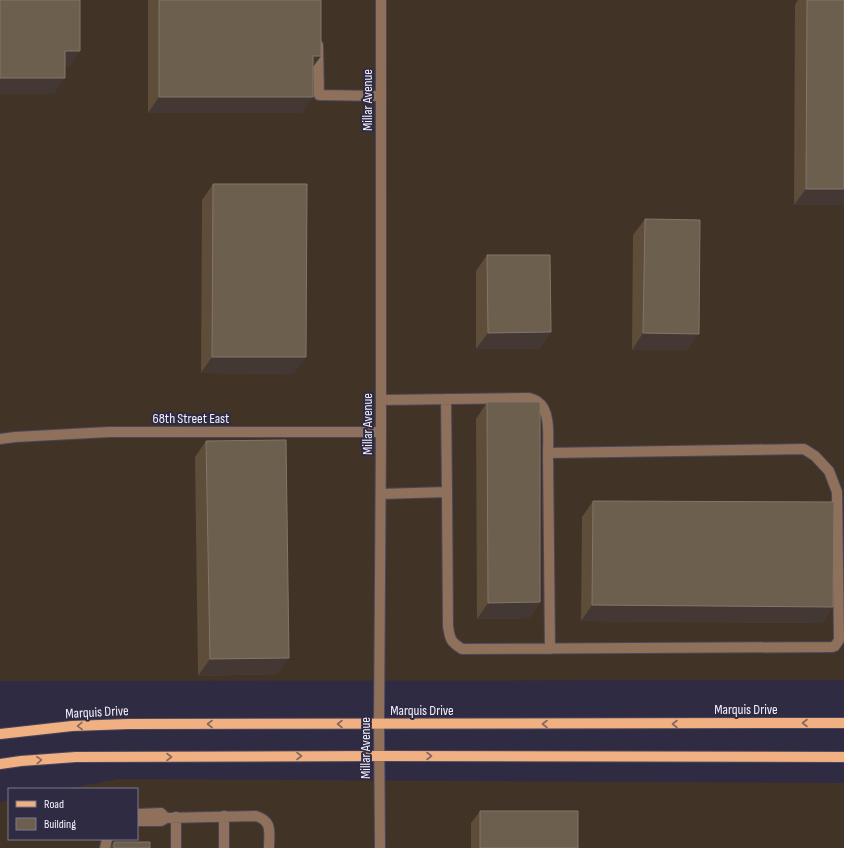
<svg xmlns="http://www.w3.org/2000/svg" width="844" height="848" font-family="'Sofia Sans Condensed',sans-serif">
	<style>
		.industrial { fill: #423327 }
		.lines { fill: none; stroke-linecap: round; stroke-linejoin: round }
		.minor-casing { stroke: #4a475d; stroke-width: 12 }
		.major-casing { stroke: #4a475d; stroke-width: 12 }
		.minor { stroke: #8f705a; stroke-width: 10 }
		.major { stroke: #f0b081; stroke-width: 10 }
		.wall { fill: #5d4d39 }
		.shaded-wall { fill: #443834 }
		.building { fill: #6d5f4e; stroke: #82766a }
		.oneway { stroke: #86675f }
		.labels { text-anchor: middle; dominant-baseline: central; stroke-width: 4; stroke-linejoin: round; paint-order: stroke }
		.street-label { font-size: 14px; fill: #f2f1fe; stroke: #2f2b43 }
	</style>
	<rect width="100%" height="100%" fill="#2f2b43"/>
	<path class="industrial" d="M0 0H844V680L0 681Z
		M118 779 844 783V848H0V802L9 800V839H137V789H66Z"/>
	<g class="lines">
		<g class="minor-casing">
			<path id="minor" d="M318 45 319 95 381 96
				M446 399 447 492
				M0 439 15 437 109 432H381
				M548 453 550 649
				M381 494 447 492 448 626C450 640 451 642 462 649L832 647 835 646 839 640 837 492 829 471 815 456 804 449 548 453C548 439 551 410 538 402 536 400 532 399 529 398L381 400
				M137 814 161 813 166 818
				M224 816V848
				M176 817V848
				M137 821H161L166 818 256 816C273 821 269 833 269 848
				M105 848 107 839
				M380 848 379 724 381 432V0"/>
		</g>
		<g class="major-casing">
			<path id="major" d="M0 734 72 726 128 724 844 723
				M0 764 21 761 76 757 380 756 844 757"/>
		</g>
		<use href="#minor" class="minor"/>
		<use href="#major" class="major"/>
	</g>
	<path class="wall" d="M148 0H321V56L313 67 302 113H148Z
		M798 0H844V205H794L795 5Z
		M213 184 294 374 201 373 202 200Z
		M645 219 687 350H632L633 235Z
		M487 255 551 332 539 349H476V271Z
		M487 402 540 602 529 618 477 619 476 419Z
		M206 441 278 674 198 676 195 457Z
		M593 501 833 607 822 623 581 621 582 517Z
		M480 811 578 848H471V823Z
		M114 842 150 848H111V846Z"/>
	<path class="shaded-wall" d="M65 51H80L69 67H54Z
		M313 56H321L309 72Z
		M0 78H65L54 94H0Z
		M159 97H313L302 113H148Z
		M806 189H844V205H794Z
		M551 332 539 349H476L488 333Z
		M643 333 699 334 687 350H632Z
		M212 357H306L294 374 201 373Z
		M540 602 529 618 477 619 488 603Z
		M592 605 833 607 822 623 581 621Z
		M289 658 278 674 198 676 210 659Z"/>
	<path class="building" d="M0 0H80V51H65V78H0Z
		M159 0H321V56H313V97H159Z
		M807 0H844V189H806Z
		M213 184H307L306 357H212Z
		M645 219 700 220 699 334 643 333Z
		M487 255H550L551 332 488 333Z
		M487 402H540V602L488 603Z
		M286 440 289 658 210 659 206 441Z
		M593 501 834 502 833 607 592 605Z
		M480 811H578V848H480Z
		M114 842H150V848H114Z"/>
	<defs><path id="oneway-chevron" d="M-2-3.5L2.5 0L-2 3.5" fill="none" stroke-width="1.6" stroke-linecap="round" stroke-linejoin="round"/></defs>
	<g class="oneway">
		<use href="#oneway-chevron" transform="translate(805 723) rotate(180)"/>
		<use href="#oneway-chevron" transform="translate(210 724) rotate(180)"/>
		<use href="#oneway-chevron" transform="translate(340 724) rotate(180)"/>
		<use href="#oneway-chevron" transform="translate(545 724) rotate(180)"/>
		<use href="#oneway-chevron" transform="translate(675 724) rotate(180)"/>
		<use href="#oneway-chevron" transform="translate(80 726) rotate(178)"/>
		<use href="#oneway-chevron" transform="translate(299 756)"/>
		<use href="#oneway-chevron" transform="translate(429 756)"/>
		<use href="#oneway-chevron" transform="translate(169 757)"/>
		<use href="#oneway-chevron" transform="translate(39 760) rotate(-4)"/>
	</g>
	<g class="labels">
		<g class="street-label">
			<text transform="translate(367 100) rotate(-90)">Millar Avenue</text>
			<text x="191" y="418">68th Street East</text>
			<text transform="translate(367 424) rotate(-90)">Millar Avenue</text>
			<text x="746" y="709">Marquis Drive</text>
			<text x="422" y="710">Marquis Drive</text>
			<text transform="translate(97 712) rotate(-3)">Marquis Drive</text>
			<text transform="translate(365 748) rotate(-90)">Millar Avenue</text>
		</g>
	</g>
	<rect x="8" y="788" width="130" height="52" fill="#2f2b43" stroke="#7d7a8e"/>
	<rect x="16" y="801" width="20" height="6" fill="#f0b081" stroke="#7d7a8e"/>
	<text x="44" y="808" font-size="12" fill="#f2f1fe">Road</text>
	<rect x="16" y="818" width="20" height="12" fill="#6d5f4e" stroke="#7d7a8e"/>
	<text x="44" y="828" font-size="12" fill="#f2f1fe">Building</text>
</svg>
